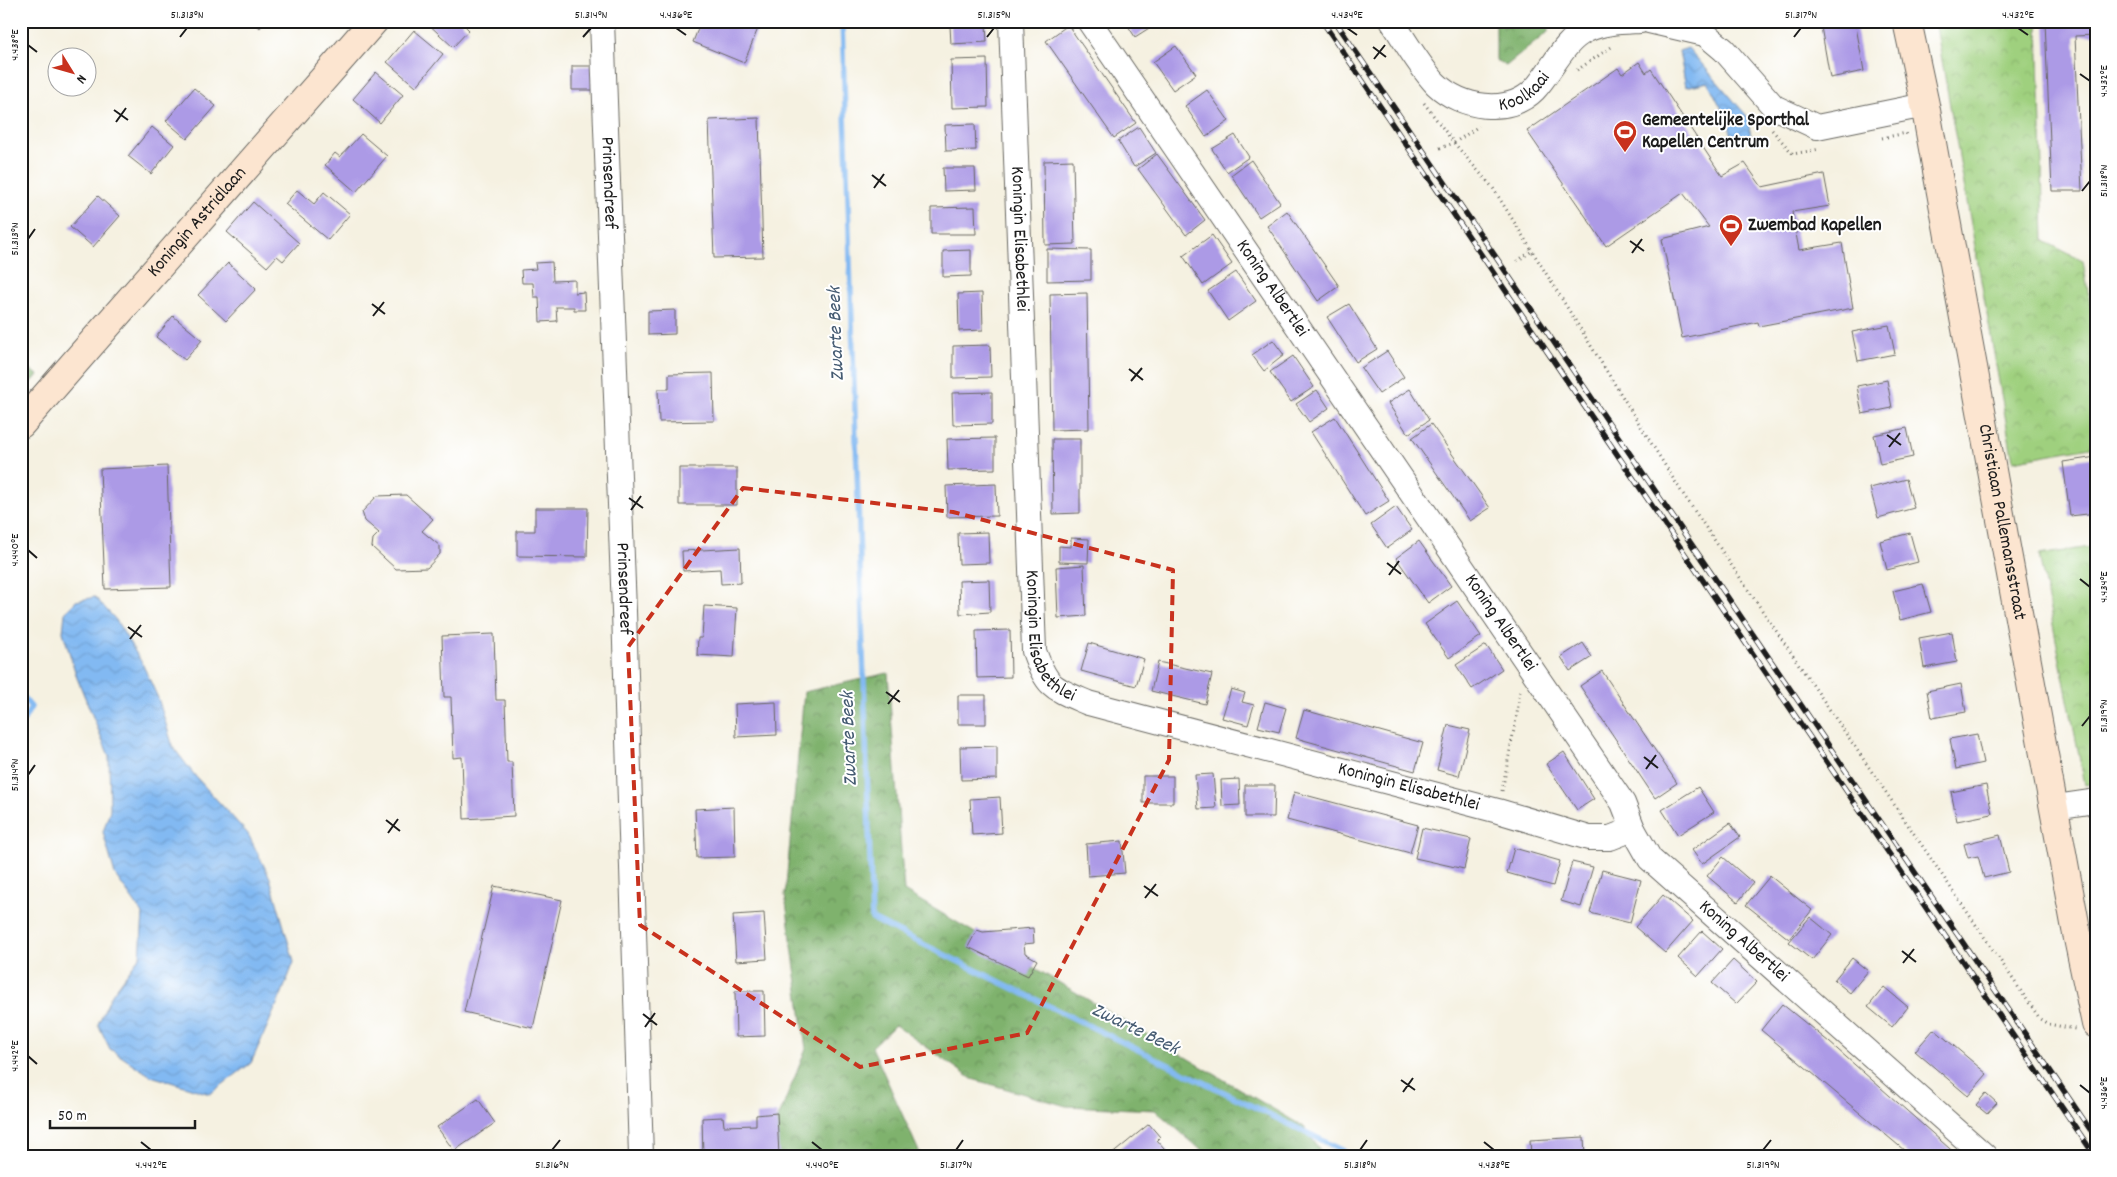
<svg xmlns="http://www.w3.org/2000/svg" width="2117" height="1177" font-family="Dekko,sans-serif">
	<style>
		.forest { fill: url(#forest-crowns); stroke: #4e6744 }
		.park { fill: url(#park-crowns); stroke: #5e764d }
		.water { fill: url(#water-waves); stroke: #4f6a87 }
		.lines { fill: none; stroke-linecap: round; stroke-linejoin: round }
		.stream { stroke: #82b9f2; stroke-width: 5.5 }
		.building { fill: #ac9ae6 }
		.street-casing { stroke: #686761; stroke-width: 26 }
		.secondary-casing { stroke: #686761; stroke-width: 30 }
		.path { stroke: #686761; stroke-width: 3; stroke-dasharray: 1 4; stroke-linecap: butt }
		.street { stroke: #fff; stroke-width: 24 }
		.secondary { stroke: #fce5d0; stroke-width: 28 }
		.rail-casing { stroke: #1c1c1c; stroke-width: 5.5 }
		.rail { stroke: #fff; stroke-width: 4; stroke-dasharray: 11; stroke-linecap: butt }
		.marked { fill: none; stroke: #c8321e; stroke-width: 4; stroke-dasharray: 10 6; stroke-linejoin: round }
		.ticks { fill: none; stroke: #1c1c1c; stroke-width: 2 }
		.labels { text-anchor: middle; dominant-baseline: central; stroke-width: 4; stroke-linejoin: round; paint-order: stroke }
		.street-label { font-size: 19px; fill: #1c1c1c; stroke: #fff }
		.poi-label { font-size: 19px; font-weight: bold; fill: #1c1c1c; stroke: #fff; text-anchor: start }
		.water-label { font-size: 20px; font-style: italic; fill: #455b72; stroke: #fff }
		.neatline { fill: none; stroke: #1c1c1c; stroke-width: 2 }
		.ticks-label { font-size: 12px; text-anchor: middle; fill: #1c1c1c }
	</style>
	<defs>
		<pattern id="forest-crowns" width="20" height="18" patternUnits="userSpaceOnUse" patternTransform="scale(1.25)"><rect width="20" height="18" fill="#7fb26d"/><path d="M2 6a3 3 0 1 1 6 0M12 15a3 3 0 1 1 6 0" fill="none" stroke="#679059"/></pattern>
		<pattern id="park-crowns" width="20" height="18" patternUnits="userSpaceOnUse" patternTransform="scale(1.25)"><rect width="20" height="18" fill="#9fd07e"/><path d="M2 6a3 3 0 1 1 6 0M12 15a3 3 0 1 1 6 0" fill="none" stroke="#88b26c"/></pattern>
		<pattern id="water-waves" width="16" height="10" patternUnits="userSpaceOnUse" patternTransform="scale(1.25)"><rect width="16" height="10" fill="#82b9f2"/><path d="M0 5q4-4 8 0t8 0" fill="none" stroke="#709ecf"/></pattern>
	</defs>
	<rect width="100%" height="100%" fill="#fff"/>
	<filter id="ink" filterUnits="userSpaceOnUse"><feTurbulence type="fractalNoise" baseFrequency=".02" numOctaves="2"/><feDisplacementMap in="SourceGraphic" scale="10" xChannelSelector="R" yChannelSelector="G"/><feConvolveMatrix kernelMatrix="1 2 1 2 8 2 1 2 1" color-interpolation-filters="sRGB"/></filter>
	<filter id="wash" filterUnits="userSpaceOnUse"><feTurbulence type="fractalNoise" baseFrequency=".0096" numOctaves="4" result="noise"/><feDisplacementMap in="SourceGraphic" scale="20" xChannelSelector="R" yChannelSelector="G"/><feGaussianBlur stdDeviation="1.12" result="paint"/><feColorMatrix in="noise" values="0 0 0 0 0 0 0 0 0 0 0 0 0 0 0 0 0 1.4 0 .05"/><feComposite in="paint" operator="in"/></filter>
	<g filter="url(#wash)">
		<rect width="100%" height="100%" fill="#f5f1e1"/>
		<path class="forest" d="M1496 21H1548L1549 31 1506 66 1496 60Z
			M21 362 38 375 21 395Z
			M888 673 904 891 1304 1127 1324 1156H1208L1155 1110 1066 1106 972 1079 895 1025 872 1047 921 1156H763L806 1049 785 895 804 692Z"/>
		<path class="park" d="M1935 21H2038L2044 241 2083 261 2096 340V446L2013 461Z
			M2096 546V783L2085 785 2039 555Z"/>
		<path class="water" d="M1688 48 1747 116 1751 136 1733 140 1728 121 1708 82 1686 87 1679 51Z
			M95 597 116 620 142 663 158 698 173 747 196 777 248 834 270 878 294 962 282 993 251 1063 210 1094 151 1076 110 1049 98 1024 112 994 140 956 143 914 115 875 103 832 110 810 109 756 77 678 63 632 65 613 76 601Z"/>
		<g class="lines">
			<path class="stream" d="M842 21 872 919 1354 1156
				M21 695 31 707 21 725"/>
		</g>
		<g id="blocks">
			<path class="building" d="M252 21H265L260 28Z
				M425 21H460L469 30 453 47Z
				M701 21H761L744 63 693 42Z
				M1125 21H1156L1157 23 1135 37Z
				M1820 21H1855L1864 71 1830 78Z
				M2045 21H2096V35L2075 36 2082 191H2052Z
				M986 23 987 42 951 44 950 26Z
				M1068 25 1136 123 1114 138 1046 41Z
				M414 30 443 54 416 87 387 62Z
				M1176 46 1196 74 1173 90 1153 62Z
				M987 59 988 107 952 108 951 60Z
				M1639 62 1646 73 1651 69 1722 176 1745 163 1762 187 1824 174 1830 206 1792 212 1799 250 1842 243 1853 308 1759 326 1758 322 1682 338 1662 239 1709 227 1683 193 1606 246 1527 131 1618 68 1622 74Z
				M572 66H593V90H572Z
				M376 72 403 95 380 123 353 99Z
				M194 88 216 106 187 139 166 121Z
				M1207 90 1229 121 1206 137 1185 106Z
				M759 118 763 257 714 258 709 120Z
				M975 124 976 150 946 151 945 125Z
				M152 127 174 145 151 174 128 156Z
				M1139 127 1156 153 1134 167 1118 141Z
				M361 134 387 156 356 192 325 165 335 153 340 157Z
				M1235 135 1249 157 1227 172 1212 149Z
				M1157 154 1205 220 1186 235 1138 169Z
				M1073 160 1075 244 1045 245 1044 161Z
				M1251 160 1280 203 1259 217 1231 175Z
				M943 168H975L976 190 944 191Z
				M297 190 314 204 324 192 350 214 328 240 285 204Z
				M98 196 120 216 93 247 70 227Z
				M253 202 299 243 283 261 277 256 267 267 227 232Z
				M975 207 976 234H931V208Z
				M1287 211 1339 286 1318 301 1267 226Z
				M1212 235 1232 264 1203 285 1183 256Z
				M1047 249 1091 250V280L1047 281Z
				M971 250V276L943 277V251Z
				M552 262 553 281 575 280V293L584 292 585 310H574V307H556L557 321 540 322 539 297H534L533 283H522L521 270 536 269 535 263Z
				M228 263 256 289 226 321 198 295Z
				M1236 272 1256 301 1228 321 1208 291Z
				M982 293 983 330 959 331 958 294Z
				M1087 293 1089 429 1052 430 1050 294Z
				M1349 304 1377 349 1356 362 1327 317Z
				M675 310V334L648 335V311Z
				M173 316 202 340 185 360 156 337Z
				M1889 325 1895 354 1858 361 1852 332Z
				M1273 340 1284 355 1264 371 1252 355Z
				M990 345 991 377 953 378V346Z
				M1387 351 1404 377 1379 394 1361 368Z
				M1293 356 1314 387 1291 402 1270 372Z
				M713 373 714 421 659 422 658 389H669V374Z
				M1887 380 1892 408 1862 414 1857 386Z
				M1410 389 1429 420 1408 434 1388 403Z
				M1317 390 1329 408 1309 422 1296 404Z
				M992 392V424L953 425 952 393Z
				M1335 417 1389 501 1365 516 1311 432Z
				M1431 424 1490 508 1470 521 1412 438Z
				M1907 428 1913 457 1880 464 1874 435Z
				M995 438V469L948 470 947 439Z
				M1052 439H1080V513L1053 514Z
				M2096 457V513L2070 516 2063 462Z
				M167 466 171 587 105 589 100 469Z
				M679 468H737V505H679Z
				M1906 479 1914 508 1878 518 1870 488Z
				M996 484 997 516 947 517 946 486Z
				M406 495 433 519 422 531 440 546V554L427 568 396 569 372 547 373 539 379 533 365 521 362 512 377 496Z
				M1396 507 1412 530 1387 548 1371 525Z
				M535 508H588L587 557 517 556V531H535Z
				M988 532 989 563 959 564 958 533Z
				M1910 533 1918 562 1887 570 1880 541Z
				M1071 538 1089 539 1088 563 1059 562V546L1071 547Z
				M1419 541 1451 586 1428 603 1396 558Z
				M740 548 741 583 721 584 720 569 683 571 682 551Z
				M1084 565 1086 616 1058 618 1056 567Z
				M989 580 990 612 960 614 959 581Z
				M1923 584 1931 612 1900 620 1893 591Z
				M1457 601 1481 636 1449 658 1425 624Z
				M704 606 737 608 734 657 697 655 698 638H702Z
				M1010 630 1011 677 977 678 976 631Z
				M1952 632 1957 662 1924 668 1919 638Z
				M494 634 496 700H505L507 762H512L514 816 464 819 462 757 453 758 451 697H444L442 636Z
				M1089 643 1144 659 1136 686 1081 671Z
				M1583 643 1592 657 1570 671 1561 657Z
				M1486 645 1502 669 1472 689 1456 665Z
				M1158 662 1212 674 1205 704 1151 691Z
				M1602 671 1677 783 1655 798 1580 686Z
				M1961 684 1966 712 1932 718 1927 691Z
				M1231 689 1245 693 1242 702 1254 705 1248 725 1222 718Z
				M958 695H986V724H958Z
				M776 702 777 735 736 737 735 704Z
				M1265 702 1286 708 1279 732 1258 727Z
				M1304 710 1423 743 1415 771 1296 738Z
				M1448 725 1470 730 1459 776 1437 770Z
				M1977 734 1983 763 1956 769 1950 739Z
				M997 746V779L961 780 960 747Z
				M1564 752 1594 799 1577 810 1546 764Z
				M1213 774 1216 808 1198 809 1195 775Z
				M1143 776H1173V803H1143Z
				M1239 779 1240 805 1222 806 1221 780Z
				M1245 785H1275L1274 817H1245Z
				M1986 785 1992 814 1957 821 1951 792Z
				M1698 787 1714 812 1678 835 1662 810Z
				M1294 792 1418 825 1410 853 1287 820Z
				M1000 797 1002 833 972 835 970 799Z
				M734 807 735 857 697 858 695 809Z
				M1730 823 1740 837 1702 864 1692 850Z
				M1422 828 1471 839 1464 869 1415 858Z
				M2000 835 2009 872 1984 878 1978 856 1968 858 1964 844Z
				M1122 841 1125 873 1088 876 1086 844Z
				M1514 848 1560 861 1553 886 1507 873Z
				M1723 857 1753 883 1738 902 1707 876Z
				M1572 862 1593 867 1581 907 1561 901Z
				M1602 870 1641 880 1630 923 1590 913Z
				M1770 876 1812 910 1789 939 1746 905Z
				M494 886 562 900 533 1028 464 1012Z
				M1663 895 1693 921 1665 953 1635 927Z
				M764 913 767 959 736 961 733 915Z
				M1810 917 1832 935 1812 960 1789 942Z
				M1033 928 1034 943 1024 944 1025 953 1037 960 1028 976 968 947 977 930 983 932Z
				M1702 931 1722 949 1698 976 1678 958Z
				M1852 958 1868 971 1850 993 1834 980Z
				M1733 960 1757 982 1736 1004 1712 983Z
				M1884 987 1908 1007 1892 1027 1868 1007Z
				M735 991H764L765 1036 736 1037Z
				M1782 1004 1829 1042 1958 1156H1911L1761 1030Z
				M1934 1029 1987 1074 1968 1096 1915 1051Z
				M1986 1093 1997 1103 1987 1114 1976 1105Z
				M478 1099 495 1123 454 1151 437 1127Z
				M777 1113 779 1156H703L702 1118 723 1117 724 1126 756 1125V1115Z
				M1149 1124 1160 1137 1157 1140 1171 1156H1110Z
				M1584 1137 1585 1156H1531L1530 1140Z
				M1794 1151V1156H1750V1154Z"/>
		</g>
	</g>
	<g filter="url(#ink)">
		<use href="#blocks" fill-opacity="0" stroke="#686761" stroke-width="1"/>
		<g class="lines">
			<g class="street-casing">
				<g id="street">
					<path id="s1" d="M602 21 624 611 641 1156"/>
					<path id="s2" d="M1011 21 1034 651C1047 688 1053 688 1088 703L1498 811 1589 838H1610L1633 829"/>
					<path id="s3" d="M1089 21 1623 803 1633 829 1650 859 1985 1156"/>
					<path id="s4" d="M1392 21C1405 41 1420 67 1436 84 1461 108 1508 116 1534 90 1552 71 1563 41 1587 30 1603 22 1623 22 1640 21"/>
					<path d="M1649 21 1705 34 1724 50 1774 107 1817 127 1925 105"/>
					<path d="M2055 807 2096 801"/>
				</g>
			</g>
			<g class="secondary-casing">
				<g id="secondary">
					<path id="s5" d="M1907 21 1925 105 2076 929 2096 1024"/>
					<path id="s6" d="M21 424 374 21"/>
				</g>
			</g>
			<path class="path" d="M1577 70 1613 46
				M1424 103 1454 143 1493 188 1681 491 2040 1019 2048 1024 2075 1029
				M1772 130 1793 154 1820 149
				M1882 138 1906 133 1907 135
				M1440 148 1454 143 1479 126
				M1517 261 1532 251
				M1502 791 1517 714 1520 691"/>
			<use href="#street" class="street"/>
			<use href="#secondary" class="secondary"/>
			<g class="rail-casing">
				<path id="rail" d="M1322 21 2095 1156
					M1335 21 2096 1138"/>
			</g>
			<use href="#rail" class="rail"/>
		</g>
	</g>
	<path class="marked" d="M743 488 953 512 1173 570 1169 760 1027 1033 860 1067 640 925 628 647Z"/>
	<path class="ticks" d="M676 28 686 35M1347 28 1357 35M2018 28 2028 35M180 37 187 28M583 37 591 28M987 37 994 28M1794 37 1801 28M28 45 37 52M1373 47 1386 57M1374 59 1385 45M2080 74 2090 81M114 110 128 120M116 122 126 108M872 175 886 186M874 188 884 174M2082 191 2090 181M28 239 35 229M1630 241 1644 251M1632 253 1642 239M372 304 385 314M373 316 384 302M1129 369 1143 380M1131 381 1142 368M1887 435 1901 445M1889 447 1900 433M629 498 643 508M631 510 641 496M28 550 37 558M1387 563 1401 574M1389 575 1399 561M2080 579 2090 587M128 627 142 637M130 639 141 625M886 692 900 702M888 704 899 690M2082 726 2090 716M1644 757 1658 768M1646 769 1656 755M28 775 35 765M386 820 400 831M388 833 398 819M1144 886 1158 896M1145 898 1156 884M1902 951 1916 962M1903 963 1914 949M643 1014 657 1025M645 1027 655 1013M28 1056 37 1064M1401 1080 1415 1090M2080 1085 2090 1093M1403 1092 1413 1078M141 1142 151 1150M812 1142 822 1150M1484 1142 1494 1150M552 1150 560 1140M956 1150 963 1140M1360 1150 1367 1140M1763 1150 1771 1140"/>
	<defs>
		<g id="stadium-pin" transform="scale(1.25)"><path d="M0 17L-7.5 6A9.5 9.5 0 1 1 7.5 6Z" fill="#c8321e" stroke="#fff"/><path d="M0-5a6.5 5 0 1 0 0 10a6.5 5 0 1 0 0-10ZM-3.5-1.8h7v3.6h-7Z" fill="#fff"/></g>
	</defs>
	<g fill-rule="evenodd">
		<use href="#stadium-pin" x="1625" y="132"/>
		<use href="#stadium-pin" x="1731" y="226"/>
	</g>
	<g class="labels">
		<g class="street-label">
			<text stroke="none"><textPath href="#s4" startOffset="175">Koolkaai</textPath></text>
			<text stroke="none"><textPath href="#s1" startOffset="162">Prinsendreef</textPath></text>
			<text stroke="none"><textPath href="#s6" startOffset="268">Koningin Astridlaan</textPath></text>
			<text stroke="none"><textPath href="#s2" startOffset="218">Koningin Elisabethlei</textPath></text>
			<text stroke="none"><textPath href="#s3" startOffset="324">Koning Albertlei</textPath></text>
			<text stroke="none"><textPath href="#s5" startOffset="510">Christiaan Pallemansstraat</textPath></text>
			<text stroke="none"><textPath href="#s1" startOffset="568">Prinsendreef</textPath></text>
			<text stroke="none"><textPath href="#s3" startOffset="729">Koning Albertlei</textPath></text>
			<text stroke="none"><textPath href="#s2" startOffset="622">Koningin Elisabethlei</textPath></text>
			<text stroke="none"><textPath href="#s2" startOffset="1041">Koningin Elisabethlei</textPath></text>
			<text stroke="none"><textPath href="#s3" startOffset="1134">Koning Albertlei</textPath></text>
		</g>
		<g class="poi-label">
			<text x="1642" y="121">Gemeentelijke Sporthal<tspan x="1642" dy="22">Kapellen Centrum</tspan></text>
			<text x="1748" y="226">Zwembad Kapellen</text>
		</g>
		<g class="water-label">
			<text transform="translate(837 334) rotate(-92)">Zwarte Beek</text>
			<text transform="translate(850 739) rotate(-92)">Zwarte Beek</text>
			<text transform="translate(1135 1030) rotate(26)">Zwarte Beek</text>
		</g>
	</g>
	<rect width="2117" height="1177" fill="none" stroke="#fff" stroke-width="55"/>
	<g transform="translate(72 72) rotate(127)"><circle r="24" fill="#ffffff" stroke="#a4a4a4"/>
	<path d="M0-4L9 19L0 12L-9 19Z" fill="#c8321e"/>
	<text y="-8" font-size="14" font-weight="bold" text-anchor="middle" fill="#1c1c1c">N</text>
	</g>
	<path d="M50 1120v8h145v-8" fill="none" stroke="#1c1c1c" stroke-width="2.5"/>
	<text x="58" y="1120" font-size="15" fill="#1c1c1c" stroke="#ffffff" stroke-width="4" paint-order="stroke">50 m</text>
	<rect x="28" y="28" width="2062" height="1122" class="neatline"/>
	<g class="ticks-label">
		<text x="187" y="18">51.313°N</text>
		<text x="591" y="18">51.314°N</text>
		<text x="676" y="18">4.436°E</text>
		<text x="994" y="18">51.315°N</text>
		<text x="1347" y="18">4.434°E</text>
		<text x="1801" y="18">51.317°N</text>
		<text x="2018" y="18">4.432°E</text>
		<text transform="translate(14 45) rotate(-90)" y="4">4.438°E</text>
		<text transform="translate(2103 81) rotate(-90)" y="4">4.432°E</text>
		<text transform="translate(2103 181) rotate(-90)" y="4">51.318°N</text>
		<text transform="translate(14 239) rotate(-90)" y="4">51.313°N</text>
		<text transform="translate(14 550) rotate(-90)" y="4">4.440°E</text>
		<text transform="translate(2103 587) rotate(-90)" y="4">4.434°E</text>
		<text transform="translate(2103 716) rotate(-90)" y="4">51.319°N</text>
		<text transform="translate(14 775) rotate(-90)" y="4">51.314°N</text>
		<text transform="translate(14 1056) rotate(-90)" y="4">4.442°E</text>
		<text transform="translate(2103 1093) rotate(-90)" y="4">4.436°E</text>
		<text x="151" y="1168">4.442°E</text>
		<text x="552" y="1168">51.316°N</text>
		<text x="822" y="1168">4.440°E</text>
		<text x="956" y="1168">51.317°N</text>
		<text x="1360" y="1168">51.318°N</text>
		<text x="1494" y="1168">4.438°E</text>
		<text x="1763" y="1168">51.319°N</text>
	</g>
</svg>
